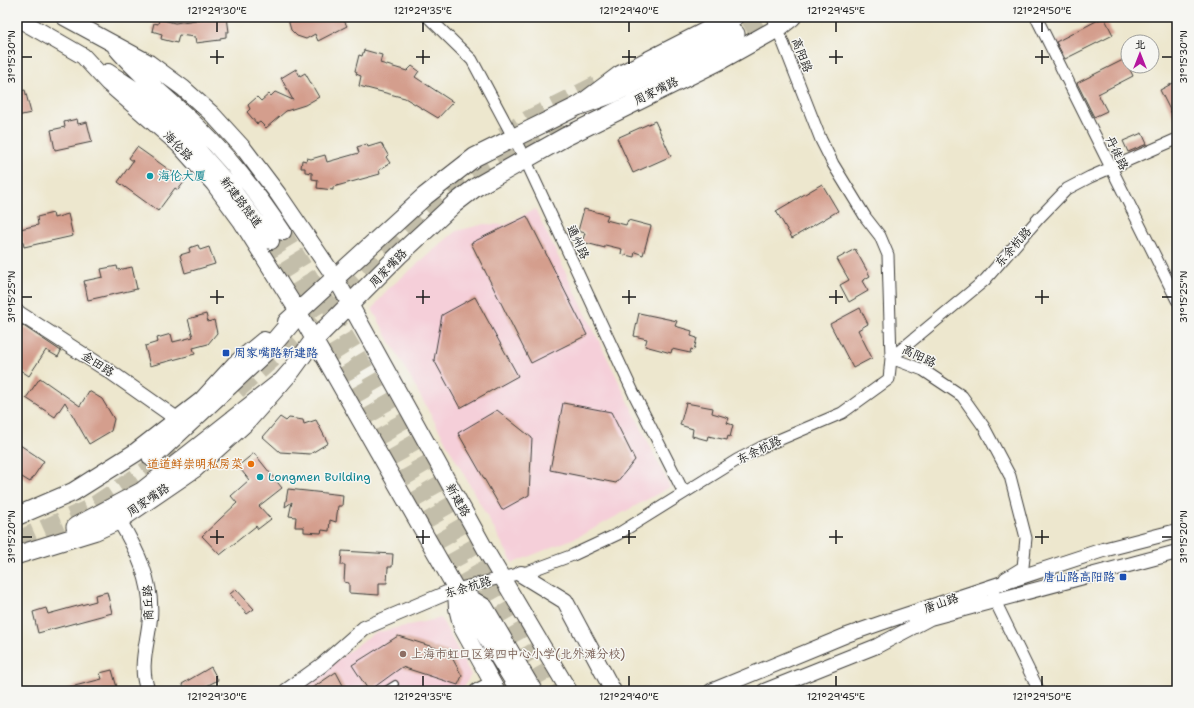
<svg xmlns="http://www.w3.org/2000/svg" width="1194" height="708" font-family="'Shantell Sans','LXGW WenKai TC',sans-serif">
	<style>
		.built { fill: #f5cfd9 }
		.building { fill: #d49e8d }
		.lines { fill: none; stroke-linecap: round; stroke-linejoin: round }
		.secondary-tunnel { stroke: #c3beaa; stroke-width: 16; stroke-dasharray: 16 8; stroke-linecap: butt }
		.trunk-tunnel { stroke: #c3beaa; stroke-width: 19; stroke-dasharray: 19 10; stroke-linecap: butt }
		.service-casing { stroke: #3b3a37; stroke-width: 8 }
		.minor-casing { stroke: #3b3a37; stroke-width: 13 }
		.tertiary-casing { stroke: #3b3a37; stroke-width: 16 }
		.secondary-casing { stroke: #3b3a37; stroke-width: 18 }
		.primary-casing { stroke: #3b3a37; stroke-width: 20 }
		.trunk-casing { stroke: #3b3a37; stroke-width: 21 }
		.service { stroke: #fff; stroke-width: 5.5 }
		.minor { stroke: #fff; stroke-width: 11 }
		.tertiary { stroke: #fff; stroke-width: 14 }
		.secondary { stroke: #fff; stroke-width: 16 }
		.primary { stroke: #fff; stroke-width: 18 }
		.trunk { stroke: #fff; stroke-width: 19 }
		.ticks { fill: none; stroke: #1c1c1c; stroke-width: 1.5 }
		.culture-dot { fill: #0f9aa8; stroke: #f6f6f2; stroke-width: 1.5 }
		.transit-dot { fill: #1a4fb4; stroke: #f6f6f2; stroke-width: 1.5 }
		.food-dot { fill: #e8710a; stroke: #f6f6f2; stroke-width: 1.5 }
		.education-dot { fill: #8d6e63; stroke: #f6f6f2; stroke-width: 1.5 }
		.labels { text-anchor: middle; dominant-baseline: central; stroke-width: 3; stroke-linejoin: round; paint-order: stroke }
		.street-label { font-size: 12px; fill: #1c1c1c; stroke: #f6f6f2 }
		.culture-label { font-size: 12px; fill: #0d838f; stroke: #f6f6f2; text-anchor: start }
		.transit-label { font-size: 12px; fill: #164399; stroke: #f6f6f2; text-anchor: start }
		.food-label { font-size: 12px; fill: #c56008; stroke: #f6f6f2; text-anchor: end }
		.education-label { font-size: 12px; fill: #785e54; stroke: #f6f6f2; text-anchor: start }
		.neatline { fill: none; stroke: #1c1c1c; stroke-width: 1.5 }
		.ticks-label { font-size: 10px; text-anchor: middle; fill: #1c1c1c }
	</style>
	<rect width="100%" height="100%" fill="#f6f6f2"/>
	<filter id="ink" filterUnits="userSpaceOnUse"><feTurbulence type="fractalNoise" baseFrequency=".025" numOctaves="2"/><feDisplacementMap in="SourceGraphic" scale="8" xChannelSelector="R" yChannelSelector="G"/><feConvolveMatrix kernelMatrix="1 2 1 2 8 2 1 2 1" color-interpolation-filters="sRGB"/></filter>
	<filter id="wash" filterUnits="userSpaceOnUse"><feTurbulence type="fractalNoise" baseFrequency=".012" numOctaves="4" result="noise"/><feDisplacementMap in="SourceGraphic" scale="16" xChannelSelector="R" yChannelSelector="G"/><feGaussianBlur stdDeviation="0.9" result="paint"/><feColorMatrix in="noise" values="0 0 0 0 0 0 0 0 0 0 0 0 0 0 0 0 0 1.4 0 .05"/><feComposite in="paint" operator="in"/></filter>
	<g filter="url(#wash)">
		<rect width="100%" height="100%" fill="#ede7ce"/>
		<path class="built" d="M535 209 670 487 582 535 513 563 372 309 388 289 456 231 485 224 504 225Z
			M441 618 471 675 464 686 459 691H294L374 633Z"/>
		<g id="blocks">
			<path class="building" d="M202 17H227L229 32H226V37L220 38V40L196 43 195 37 179 35 177 43 161 39 162 34 152 31 154 23 158 24 159 19 175 23 203 19Z
				M290 17H342L347 26 318 41 315 34 306 39 297 36 291 30 289 23Z
				M1104 17 1113 35 1065 59 1056 42Z
				M364 50 382 55 380 63 407 71 412 66 419 71 415 77 453 102 438 118 405 98 359 86 361 76 356 74 357 72 355 71 359 55 362 56Z
				M1125 59 1133 76 1098 94 1107 111 1094 117 1077 83Z
				M296 69 300 76 305 73 319 97 305 105 286 111 266 128 260 122 257 124 247 112 250 109 248 105 257 97 261 101 269 94 271 96 275 92 293 100 281 78Z
				M1177 81V124L1160 90Z
				M25 90 31 113 17 116V92Z
				M77 119 78 124 87 122 92 142 55 150 51 130 65 127 64 122Z
				M655 121 671 156 633 173 617 138Z
				M1142 133 1147 144 1128 152 1123 141Z
				M381 143 388 155 386 157 390 163 379 170 380 174 333 187V190L317 188 318 180 312 179V173L305 172V168H301L302 160 306 161 307 158 311 159 325 155 327 162 359 153 357 147 367 144 368 147Z
				M137 147 185 181 178 190 175 188 158 211 118 182 133 161 129 158Z
				M822 184 838 211 792 238 776 211Z
				M584 209 608 215 606 220 626 225 628 220 651 226 643 255 635 252 634 257 621 254 622 249 605 245V248L582 242 585 233 578 231Z
				M53 213 54 218 68 214 73 236 24 247 20 229 38 225 37 217Z
				M527 216 587 335 531 363 471 243Z
				M198 245 200 250 209 247 215 264 185 273 180 255 190 252 189 248Z
				M855 249 870 276 862 281 868 291 849 302 840 285 849 280 837 259Z
				M117 266 118 270 132 267 137 289 88 300 84 281 103 277 101 269Z
				M475 297 518 376 460 408 434 360 442 315Z
				M860 308 868 324 858 330 872 358 853 368 830 324Z
				M639 313 677 321 675 326 692 331 691 336 697 338 694 350 691 349 690 353 672 349 671 353 645 346 647 339 634 336Z
				M206 314 208 322 214 320 217 333 208 344 193 348 195 354 150 366 145 346 158 342 157 338 171 334 173 342 193 337 188 319Z
				M22 325 61 351 58 357 46 350 29 376 17 368V333Z
				M40 378 80 406 89 391 102 399 114 419 111 431 89 444 65 402 55 417 26 398Z
				M563 403 611 412 635 460 616 483 550 470Z
				M686 403 713 408 712 413 729 418 727 423 733 425 730 437 728 436 727 440 708 436 707 440 692 436 693 429 680 425Z
				M497 410 532 438 529 495 502 510 458 433Z
				M280 417 286 421 289 418 303 420 304 424 316 420 328 443 310 454 280 452 263 437Z
				M17 443 44 461 30 482 17 474Z
				M254 453 282 488 259 506 271 519 258 529 256 526 220 555 202 536 237 503 231 496 249 480 238 466Z
				M288 489 343 495 342 506H338L336 522 330 520 329 531 322 530 321 533 304 532V527H295L296 517 289 516 292 502 285 507Z
				M342 551 393 554 392 567H388L387 583H379V595L349 593V583L344 582 345 565H341Z
				M236 589 254 609 247 614 230 594Z
				M107 592 112 613 38 633 33 612 46 608 48 614 96 601 95 595Z
				M398 636 449 652 462 676 458 685 402 667 369 691 352 665Z
				M211 667 218 680 197 691H187L182 684Z
				M112 670 118 691H68L67 688 102 679 100 673Z
				M336 672 346 691H308Z"/>
		</g>
	</g>
	<g filter="url(#ink)">
		<use href="#blocks" fill-opacity="0" stroke="#3b3a37" stroke-width="1"/>
		<g class="lines">
			<path class="secondary-tunnel" d="M283 232 364 366 549 691
				M271 241 347 364 487 611"/>
			<path class="trunk-tunnel" d="M718 40 759 17
				M503 136 528 120 603 82
				M237 390 383 260 461 181 521 145 562 123
				M17 541 91 508 158 463 173 449"/>
			<g class="service-casing">
				<path id="service" d="M384 691 395 684"/>
			</g>
			<g class="minor-casing">
				<path id="minor" d="M428 17 472 60 525 159 634 394 684 493
					M1036 17 1177 300
					M891 358 923 370 962 396 984 427 1010 476 1026 538 1023 567 1005 578
					M891 358 985 280 1039 218 1067 189 1090 177 1177 139
					M456 589 530 571 573 555 618 534 737 460 762 447 842 413 889 379 891 358 888 255 880 236 866 218 833 164 821 140 773 17
					M994 593 995 601 1039 691"/>
			</g>
			<g class="tertiary-casing">
				<path id="tertiary" d="M17 312 109 371 177 419
					M119 520C137 550 153 582 150 618 148 643 138 667 148 691
					M286 691 322 665 364 628 456 589
					M477 691 493 683
					M711 691 847 635 890 620 1103 550 1177 531
					M764 691 877 646 930 618 1177 552"/>
			</g>
			<g class="secondary-casing">
				<path id="secondary" d="M64 17 149 63 183 88 212 114 244 149 278 194 336 279 488 554 569 691
					M17 18 83 56 108 83 178 144 214 184 241 221 299 313 456 589 519 691
					M116 48C140 77 170 99 197 126 230 158 258 194 283 232
					M108 72 137 91 184 134 230 186 271 241
					M521 574 565 601 613 691
					M459 591 485 607 534 691
					M456 592 457 608 462 628 497 691"/>
			</g>
			<g class="primary-casing">
				<path id="primary" d="M287 322 425 196 475 157 580 105 620 75 734 17
					M17 516 73 492 135 453 202 401 235 365 264 341
					M17 555 95 531 119 520 195 468 247 421 292 370 313 341 399 255 454 204 476 187 565 137 719 61 778 28 792 17"/>
			</g>
			<g class="trunk-casing">
				<path id="trunk" d="M580 105 613 93 735 34
					M152 457 271 346 299 313
					M76 527 142 492 279 384"/>
			</g>
			<use href="#service" class="service"/>
			<use href="#minor" class="minor"/>
			<use href="#tertiary" class="tertiary"/>
			<use href="#secondary" class="secondary"/>
			<use href="#primary" class="primary"/>
			<use href="#trunk" class="trunk"/>
		</g>
	</g>
	<path class="ticks" d="M217 22V32M423 22V32M629 22V32M836 22V32M1042 22V32M217 50V64M423 50V64M629 50V64M836 50V64M1042 50V64M22 57H32M210 57H224M416 57H430M622 57H636M829 57H843M1035 57H1049M1162 57H1172M217 290V304M423 290V304M629 290V304M836 290V304M1042 290V304M22 297H32M210 297H224M416 297H430M622 297H636M829 297H843M1035 297H1049M1162 297H1172M217 530V544M423 530V544M629 530V544M836 530V544M1042 530V544M22 537H32M210 537H224M416 537H430M622 537H636M829 537H843M1035 537H1049M1162 537H1172M217 676V686M423 676V686M629 676V686M836 676V686M1042 676V686"/>
	<g class="culture-dot">
		<circle cx="150" cy="176" r="4"/>
		<circle cx="260" cy="477" r="4"/>
	</g>
	<g class="transit-dot">
		<rect x="222" y="349" width="8" height="8" rx="2"/>
		<rect x="1119" y="573" width="8" height="8" rx="2"/>
	</g>
	<circle class="food-dot" cx="251" cy="464" r="4"/>
	<circle class="education-dot" cx="403" cy="654" r="4"/>
	<g class="labels">
		<g class="street-label">
			<text transform="translate(802 55) rotate(69)">高阳路</text>
			<text transform="translate(656 91) rotate(-26)">周家嘴路</text>
			<text transform="translate(178 146) rotate(45)">海伦路</text>
			<text transform="translate(1117 153) rotate(64)">丹徒路</text>
			<text transform="translate(241 202) rotate(53)">新建路隧道</text>
			<text transform="translate(578 242) rotate(65)">通州路</text>
			<text transform="translate(1013 247) rotate(-49)">东余杭路</text>
			<text transform="translate(388 268) rotate(-46)">周家嘴路</text>
			<text transform="translate(919 356) rotate(25)">高阳路</text>
			<text transform="translate(98 364) rotate(33)">金田路</text>
			<text transform="translate(759 450) rotate(-26)">东余杭路</text>
			<text transform="translate(148 500) rotate(-34)">周家嘴路</text>
			<text transform="translate(458 500) rotate(61)">新建路</text>
			<text transform="translate(468 587) rotate(-16)">东余杭路</text>
			<text transform="translate(148 603) rotate(-92)">商丘路</text>
			<text transform="translate(941 603) rotate(-19)">唐山路</text>
		</g>
		<g class="culture-label">
			<text x="158" y="176">海伦大厦</text>
			<text x="268" y="477">Longmen Building</text>
		</g>
		<g class="transit-label">
			<text x="234" y="353">周家嘴路新建路</text>
			<text x="1115" y="577" text-anchor="end">唐山路高阳路</text>
		</g>
		<g class="food-label">
			<text x="243" y="464">道道鲜崇明私房菜</text>
		</g>
		<g class="education-label">
			<text x="411" y="654">上海市虹口区第四中心小学(北外滩分校)</text>
		</g>
	</g>
	<rect width="1194" height="708" fill="none" stroke="#f6f6f2" stroke-width="44"/>
	<g transform="translate(1140 54)"><circle r="19" fill="#f6f6f2" stroke="#9f9f9c"/>
	<path d="M0-3L7 15L0 10L-7 15Z" fill="#b5179e"/>
	<text y="-6" font-size="11" font-weight="bold" text-anchor="middle" fill="#1c1c1c">北</text>
	</g>
	<rect x="22" y="22" width="1150" height="664" class="neatline"/>
	<g class="ticks-label">
		<text x="217" y="14">121°29'30"E</text>
		<text x="423" y="14">121°29'35"E</text>
		<text x="629" y="14">121°29'40"E</text>
		<text x="836" y="14">121°29'45"E</text>
		<text x="1042" y="14">121°29'50"E</text>
		<text transform="translate(11 57) rotate(-90)" y="4">31°15'30"N</text>
		<text transform="translate(1183 57) rotate(-90)" y="4">31°15'30"N</text>
		<text transform="translate(11 297) rotate(-90)" y="4">31°15'25"N</text>
		<text transform="translate(1183 297) rotate(-90)" y="4">31°15'25"N</text>
		<text transform="translate(11 537) rotate(-90)" y="4">31°15'20"N</text>
		<text transform="translate(1183 537) rotate(-90)" y="4">31°15'20"N</text>
		<text x="217" y="700">121°29'30"E</text>
		<text x="423" y="700">121°29'35"E</text>
		<text x="629" y="700">121°29'40"E</text>
		<text x="836" y="700">121°29'45"E</text>
		<text x="1042" y="700">121°29'50"E</text>
	</g>
</svg>
